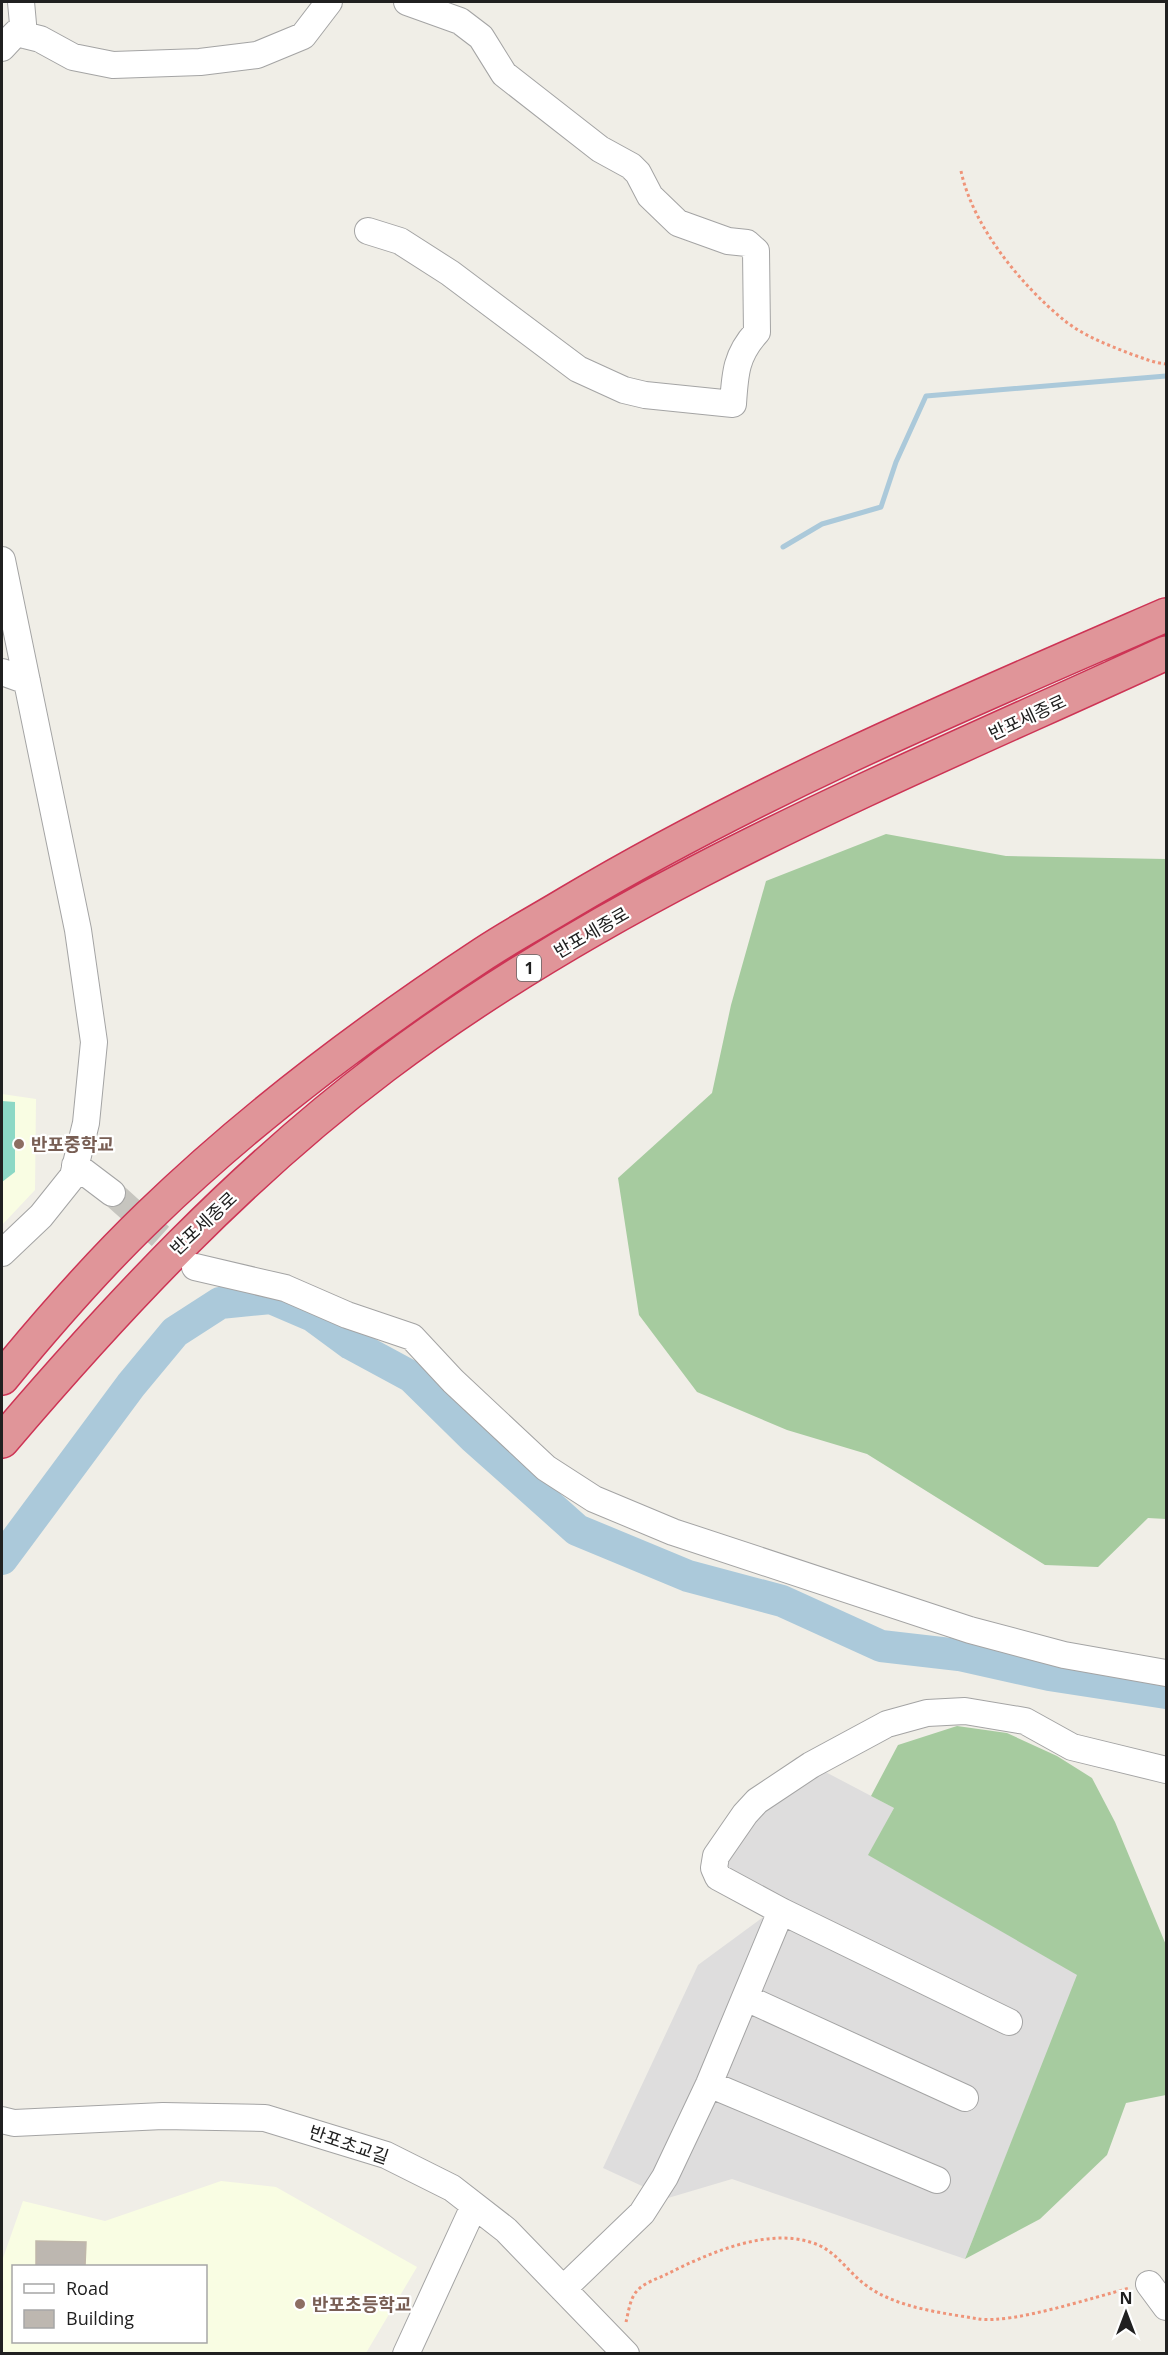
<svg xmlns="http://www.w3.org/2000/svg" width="1168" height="2355" font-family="'Open Sans','Noto Sans KR',sans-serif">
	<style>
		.residential { fill: #dedddd }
		.education { fill: #f9fde3; fill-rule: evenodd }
		.forest { fill: #a6cb9f }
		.pitch { fill: #8cd8c5 }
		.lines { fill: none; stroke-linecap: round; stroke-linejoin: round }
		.stream { stroke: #abc9da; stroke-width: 5 }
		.river { stroke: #abc9da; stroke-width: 32 }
		.building { fill: #bdb7b0; stroke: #c0b7aa; stroke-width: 1.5 }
		.minor-tunnel { stroke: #c6c5bf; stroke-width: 26; stroke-dasharray: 26 13; stroke-linecap: butt }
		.minor-casing { stroke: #a4a4a4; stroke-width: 28 }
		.highway-casing { stroke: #cd3455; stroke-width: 36 }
		.path { stroke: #ef9479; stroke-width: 3; stroke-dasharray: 3 3; stroke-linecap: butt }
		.minor { stroke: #fff; stroke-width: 26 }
		.highway { stroke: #e09599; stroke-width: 33 }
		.education-dot { fill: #8d6e63; stroke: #fff; stroke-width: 2 }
		.labels { text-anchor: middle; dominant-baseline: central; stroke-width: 4.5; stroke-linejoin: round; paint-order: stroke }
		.shield { fill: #fff; stroke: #636363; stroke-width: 1.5 }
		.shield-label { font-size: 16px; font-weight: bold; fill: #202020 }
		.street-label { font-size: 18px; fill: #202020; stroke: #fff }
		.education-label { font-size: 18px; font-weight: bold; fill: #785e54; stroke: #fff; text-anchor: start }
	</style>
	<rect width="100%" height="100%" fill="#f0eee7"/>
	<path class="residential" d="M797 1757 894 1808 869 1855 1078 1975 965 2259 732 2179 668 2198 603 2168 698 1965 766 1915 721 1893 702 1867 740 1802Z"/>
	<path class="education" d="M2 1094 36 1099 35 1190 2 1225Z
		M221 2181 276 2187 417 2267 366 2353 2 2354V2261L23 2201 105 2221ZM14 2266H206V2342H14Z"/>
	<path class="forest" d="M886 834 1006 856 1166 859V1519L1148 1518 1098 1567 1045 1565 867 1454 787 1430 697 1392 639 1315 618 1178 712 1093 731 1005 766 881Z
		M957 1726 1007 1733 1057 1756 1092 1778 1115 1822 1166 1945V2095L1126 2103 1107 2155 1040 2219 965 2259 1077 1975 868 1855 894 1808 871 1796 898 1745Z"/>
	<path class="pitch" d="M2 1101 15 1102V1172L2 1182Z"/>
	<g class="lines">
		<path class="stream" d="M783 547 822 524 881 507 896 462 926 396 1166 376"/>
		<path class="river" d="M2 1559 131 1385 175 1332 220 1303 271 1298 313 1316 351 1344 412 1377 474 1438 577 1530 688 1576 782 1601 881 1646 959 1655 1049 1675 1166 1693"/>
	</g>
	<path class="building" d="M36 2241 86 2242 85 2266H36Z"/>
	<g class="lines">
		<path class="minor-tunnel" d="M112 1193 188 1261"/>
		<g class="minor-casing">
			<path id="minor" d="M21 2 24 35
				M2 48 16 33 40 39 73 57 113 65 200 62 257 55 303 36 329 2
				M368 231 400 241 450 273 578 369 624 390 645 395 733 404C735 373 736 355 757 332L756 251 747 243 728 241 678 223 650 196 638 173 631 166 600 149 504 74 481 37 460 21 407 2
				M2 560 78 930 94 1042 86 1123 73 1176 41 1216 2 1253
				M2 672 27 681
				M75 1165 112 1193
				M195 1267 285 1288 347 1315 412 1337 453 1381 546 1468 594 1499 673 1532 970 1630 1064 1655 1166 1673
				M746 1998 965 2098
				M1009 2022 781 1911 718 1877 714 1868 716 1856 745 1814 757 1801 811 1765 887 1724 927 1713 965 1711 1025 1721 1072 1747 1166 1770
				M709 2084 937 2180
				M2 2120 14 2123 163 2116 265 2118 386 2155 452 2188 506 2230 626 2354
				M1149 2284 1166 2307
				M563 2289 642 2213 665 2177 709 2084 781 1911
				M406 2354 474 2206"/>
		</g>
		<g class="highway-casing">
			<path id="highway" d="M2 1378C48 1322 97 1266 149 1216 250 1118 366 1031 483 954 510 936 540 920 568 903 758 790 963 703 1166 615
				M2 1441C118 1305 241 1174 384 1066 621 887 899 776 1166 653"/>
		</g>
		<path class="path" d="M961 171C973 227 1021 285 1065 321 1084 336 1108 345 1131 354 1143 358 1154 363 1166 364
			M626 2322C628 2314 630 2299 636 2292 643 2283 657 2279 667 2274 707 2254 765 2228 810 2242 836 2249 846 2271 867 2286 897 2308 943 2313 979 2319 1013 2324 1094 2297 1130 2288"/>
		<use href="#minor" class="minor"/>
		<use href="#highway" class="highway"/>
	</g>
	<g class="education-dot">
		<circle cx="19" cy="1144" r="6"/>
		<circle cx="300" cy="2304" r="6"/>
	</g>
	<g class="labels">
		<rect class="shield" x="517" y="955" width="24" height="26" rx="4.5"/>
		<g class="shield-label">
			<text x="529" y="968">1</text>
		</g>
		<g class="street-label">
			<text transform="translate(1027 717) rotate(-25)">반포세종로</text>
			<text transform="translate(591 932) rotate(-30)">반포세종로</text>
			<text transform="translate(203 1223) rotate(-43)">반포세종로</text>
			<text transform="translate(349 2144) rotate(19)">반포초교길</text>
		</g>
		<g class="education-label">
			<text x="31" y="1144">반포중학교</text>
			<text x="312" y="2304">반포초등학교</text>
		</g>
	</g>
	<rect width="1168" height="2355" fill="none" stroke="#202020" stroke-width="6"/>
	<rect x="12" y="2265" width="195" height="78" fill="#ffffff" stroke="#a6a6a6" stroke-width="1.5"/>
	<rect x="24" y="2284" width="30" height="9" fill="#ffffff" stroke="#a6a6a6" stroke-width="1.5"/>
	<text x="66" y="2295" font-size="18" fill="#202020">Road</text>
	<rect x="24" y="2310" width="30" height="18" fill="#bdb7b0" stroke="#a6a6a6" stroke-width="1.5"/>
	<text x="66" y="2325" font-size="18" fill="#202020">Building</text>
	<g transform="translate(1126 2313)" stroke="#ffffff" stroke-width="4.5" paint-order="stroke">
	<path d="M0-4.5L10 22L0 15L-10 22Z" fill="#202020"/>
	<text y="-9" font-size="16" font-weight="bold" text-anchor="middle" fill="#202020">N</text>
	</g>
</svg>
